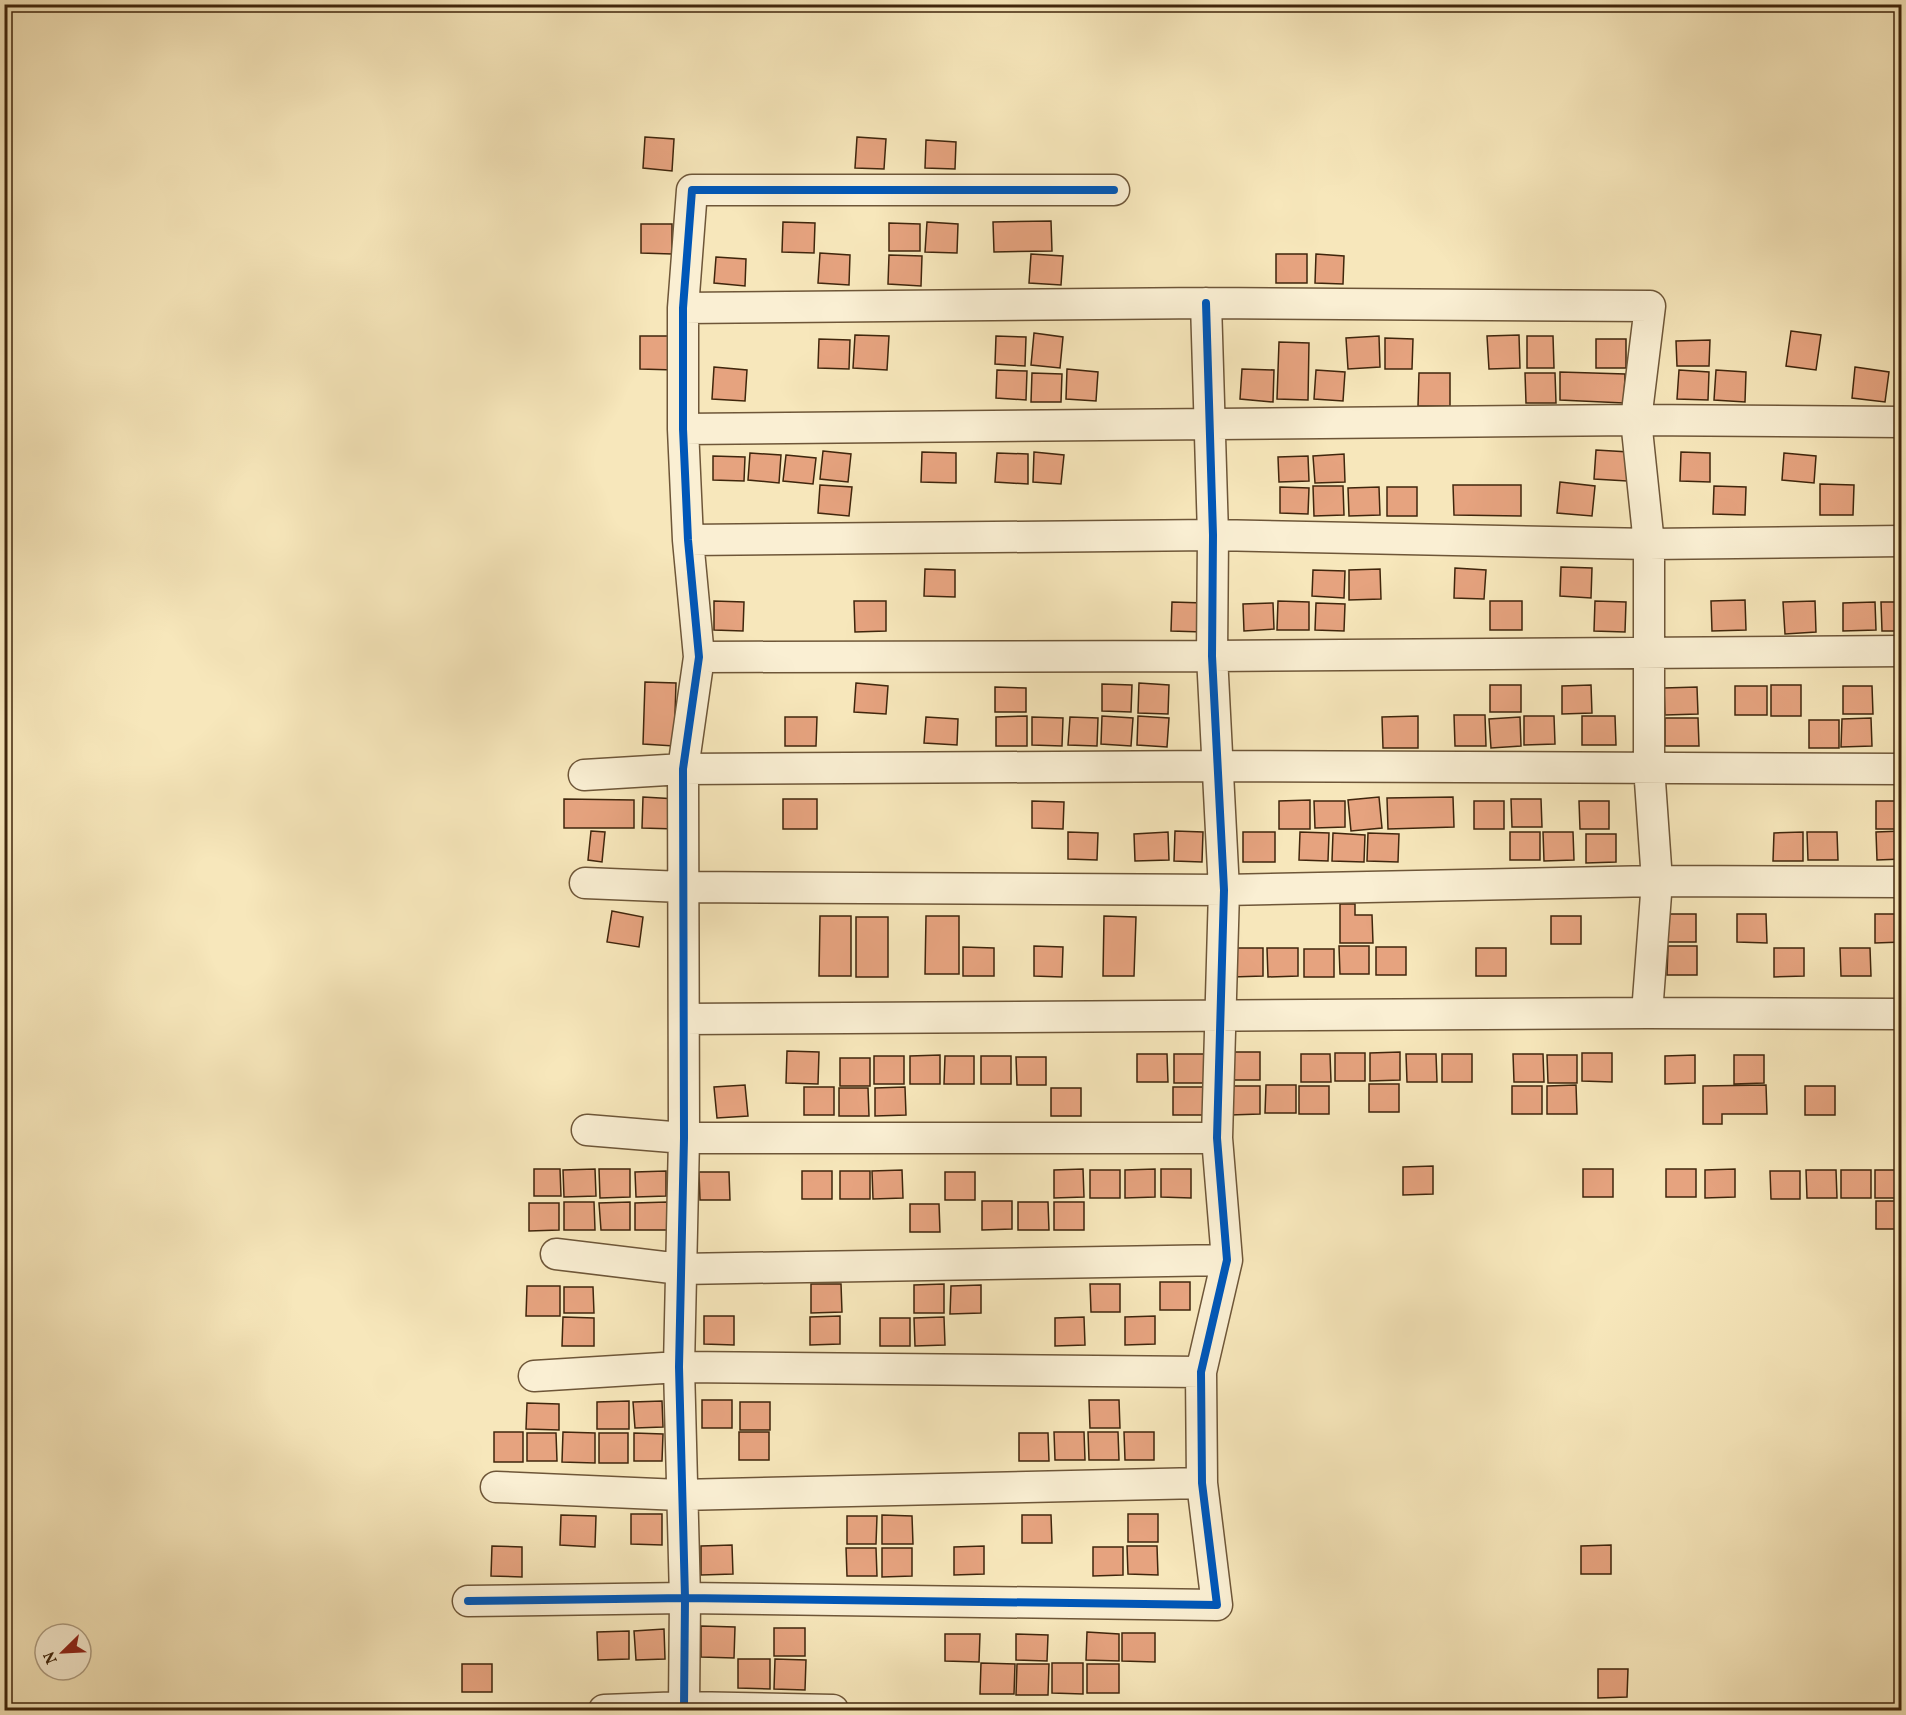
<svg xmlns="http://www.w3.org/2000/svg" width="1906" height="1715" font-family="Vollkorn,serif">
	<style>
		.building { fill: #e6a37f; stroke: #40260c; stroke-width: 1.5 }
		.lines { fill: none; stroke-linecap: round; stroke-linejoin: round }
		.street-casing { stroke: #6e5638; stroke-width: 33 }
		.street { stroke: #faefd3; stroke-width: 30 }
		.cycleway-casing { stroke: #faefd3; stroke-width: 11 }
		.cycleway { stroke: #0057b8; stroke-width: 8 }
	</style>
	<rect width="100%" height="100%" fill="#f7e7bb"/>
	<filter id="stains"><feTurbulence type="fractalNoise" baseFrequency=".00333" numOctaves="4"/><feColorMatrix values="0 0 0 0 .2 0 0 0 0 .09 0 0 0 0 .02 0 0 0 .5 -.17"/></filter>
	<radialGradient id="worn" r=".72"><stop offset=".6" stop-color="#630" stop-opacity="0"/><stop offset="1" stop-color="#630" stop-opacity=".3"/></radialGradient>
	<path class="building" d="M645 137 674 139 672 171 643 168Z
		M857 137 886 139 884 169 855 168Z
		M926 140 956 142 955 169 925 168Z
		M1051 221 1052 251 994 252 993 222Z
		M783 222 815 223 814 253 782 252Z
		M927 222 958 224 957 253 925 252Z
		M889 223 920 224V251H889Z
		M641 224H672V254L641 253Z
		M820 253 850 255 849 285 818 283Z
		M1031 254 1063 256 1061 285 1029 283Z
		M1276 254H1307V283H1276Z
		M1316 254 1344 256 1343 284 1315 283Z
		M889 255 922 256 921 286 888 284Z
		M716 257 746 259 745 286 714 283Z
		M1791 331 1821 335 1816 370 1786 366Z
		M1034 333 1063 337 1060 368 1031 365Z
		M855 335 889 336 887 370 853 368Z
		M1519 335 1520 368 1489 369 1487 336Z
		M640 336H675V370L640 369Z
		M996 336 1026 337 1025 366 995 364Z
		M1379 336 1380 367 1348 369 1346 338Z
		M1527 336H1553L1554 368H1527Z
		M1385 338 1413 339 1412 369H1385Z
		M819 339 850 340 849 369 818 368Z
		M1596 339H1626V368H1596Z
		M1710 340 1709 366H1677L1676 341Z
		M1279 342 1309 343 1308 400 1277 399Z
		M714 367 747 370 745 401 712 399Z
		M1855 367 1889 372 1885 402 1852 398Z
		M1067 369 1098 372 1096 401 1066 399Z
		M1242 369 1274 370 1273 402 1240 399Z
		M997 370 1027 371 1026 400 996 398Z
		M1316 370 1345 372 1343 401 1314 399Z
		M1679 370 1709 372 1708 400 1677 399Z
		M1716 370 1746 372 1745 402 1714 400Z
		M1560 372 1625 374 1624 403 1560 400Z
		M1032 373 1062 374 1061 402H1031Z
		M1419 373H1450V406H1418Z
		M1525 373H1555L1556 403H1526Z
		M1596 450 1629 452 1627 481 1594 479Z
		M823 451 851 454 848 482 820 479Z
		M922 452 956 453V483L921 482Z
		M1034 452 1064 455 1061 484 1033 482Z
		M1681 452 1710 453V482L1680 481Z
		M750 453 781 455 779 483 748 480Z
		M997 453 1028 454V484L995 482Z
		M1784 453 1816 456 1814 483 1782 480Z
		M1344 454 1345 482 1315 483 1313 456Z
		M786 455 816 458 813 484 783 481Z
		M713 456 745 457 744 481 713 480Z
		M1308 456 1309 481 1279 482 1278 457Z
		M1560 482 1595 486 1592 516 1557 513Z
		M1820 484 1854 485 1853 515H1820Z
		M820 485 852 487 849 516 818 513Z
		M1453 485H1521V516L1454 515Z
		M1313 486H1343L1344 515 1314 516Z
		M1714 486 1746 487 1745 515 1713 514Z
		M1280 487 1309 488 1308 514 1280 513Z
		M1379 487 1380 515 1349 516 1348 488Z
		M1387 487H1417V516H1387Z
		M1561 567 1592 568 1591 598 1560 596Z
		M1455 568 1486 570 1484 599 1454 598Z
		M925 569 955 570V597L924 596Z
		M1380 569 1381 599 1349 600V570Z
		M1313 570 1345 571 1344 598 1312 596Z
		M1745 600 1746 630 1712 631 1711 601Z
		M714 601 744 602 743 631 714 630Z
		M854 601H886V631L855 632Z
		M1278 601 1309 602V630H1277Z
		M1490 601H1522V630H1490Z
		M1595 601 1626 602 1625 632 1594 631Z
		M1815 601 1816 632 1785 634 1783 602Z
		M1172 602 1204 603 1203 632 1171 631Z
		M1875 602 1876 630 1843 631V603Z
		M1881 602H1902V631H1882Z
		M1273 603 1274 629 1244 631 1243 604Z
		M1316 603 1345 604 1344 631 1315 630Z
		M645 682 676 683 674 746 643 744Z
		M856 683 888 686 886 714 854 712Z
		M1139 683 1169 685 1168 714 1138 713Z
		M1102 684 1132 685 1131 712 1102 711Z
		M1490 685H1521V712H1490Z
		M1591 685 1592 713 1562 714V686Z
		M1771 685H1801V716H1771Z
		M1735 686H1767V715H1735Z
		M1843 686H1872L1873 714H1843Z
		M995 687 1026 688V712H995Z
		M1697 687 1698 714 1665 715 1664 688Z
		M1454 715H1485L1486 746H1455Z
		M1027 716V746H996V717Z
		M1102 716 1133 718 1131 746 1101 744Z
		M1138 716 1169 718 1167 747 1137 745Z
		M1418 716V748H1383L1382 717Z
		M1524 716H1554L1555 744 1524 745Z
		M1582 716H1615L1616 745H1582Z
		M785 717H817L816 746H785Z
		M926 717 958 719 957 745 924 743Z
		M1032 717 1063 718 1062 746 1032 745Z
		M1070 717 1098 718 1097 746 1068 745Z
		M1520 717 1521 746 1491 748 1489 719Z
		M1665 718H1698L1699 746H1665Z
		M1871 718 1872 746 1841 747 1842 719Z
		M1809 720H1839V748H1809Z
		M643 797 677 799 676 829 642 828Z
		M1379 797 1382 828 1351 831 1348 800Z
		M1453 797 1454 827 1388 829 1387 798Z
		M564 799 634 800V828H564Z
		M783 799H817V829H783Z
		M1511 799H1541L1542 827H1512Z
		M1310 800V829H1279V801Z
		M1032 801 1064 802 1063 829 1032 828Z
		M1314 801H1345V827L1315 828Z
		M1474 801H1504V829H1474Z
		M1579 801H1609V829H1580Z
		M1876 801H1902V829H1876Z
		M591 831 605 832 602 862 588 860Z
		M1175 831 1203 832 1202 862 1174 861Z
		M1902 831V859L1877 860 1876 832Z
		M1068 832 1098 833 1097 860 1068 859Z
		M1168 832 1169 860 1135 861 1134 834Z
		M1243 832H1275V862H1243Z
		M1300 832 1329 833 1328 861 1299 860Z
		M1510 832H1540V860H1510Z
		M1543 832H1573L1574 860 1544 861Z
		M1803 832V861H1773L1774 833Z
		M1807 832H1837L1838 860H1808Z
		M1333 833 1365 835 1364 862 1332 861Z
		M1368 833 1399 834 1398 862 1367 861Z
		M1586 834H1616V862L1586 863Z
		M1340 904H1355V915H1372L1373 943H1340Z
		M612 911 643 917 639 947 607 942Z
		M1666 914H1696V942H1666Z
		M1737 914H1766L1767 943 1737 942Z
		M1875 914H1902V942L1875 943Z
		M820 916H851V976H819Z
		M926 916H959V974H925Z
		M1104 916 1136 917 1134 976H1103Z
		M1551 916H1581V944H1551Z
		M856 917H888V977H856Z
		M1034 946 1063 947 1062 977 1034 976Z
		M1339 946H1369V974H1340Z
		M1668 946H1697V975H1667Z
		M963 947 994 948V976H963Z
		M1376 947H1406V975H1376Z
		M1233 948H1263V976L1232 977Z
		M1267 948H1298V976L1268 977Z
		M1476 948H1506V976H1476Z
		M1774 948H1804V976L1774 977Z
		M1840 948H1870L1871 976H1841Z
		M1304 949H1334V977H1304Z
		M787 1051 819 1052 818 1084 786 1083Z
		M1230 1052H1260V1080H1230Z
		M1400 1052V1080L1370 1081V1053Z
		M1335 1053H1365V1081H1335Z
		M1582 1053H1612V1082L1582 1081Z
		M1137 1054H1167L1168 1082H1137Z
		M1174 1054H1204V1083H1174Z
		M1301 1054H1330L1331 1082H1301Z
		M1406 1054H1436L1437 1082H1407Z
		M1442 1054H1472V1082H1442Z
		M1513 1054H1543L1544 1082H1514Z
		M940 1055V1084H910V1056Z
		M1547 1055H1577V1083H1548Z
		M1695 1055V1083L1665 1084V1056Z
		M1734 1055H1764V1083L1734 1084Z
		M874 1056H904V1084H874Z
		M945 1056H974V1084H944Z
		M981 1056H1011V1084H981Z
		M1016 1057H1046V1085H1017Z
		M840 1058H870V1086H840Z
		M1369 1084H1399V1112H1369Z
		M745 1085 748 1116 717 1118 714 1087Z
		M1266 1085H1296V1113H1265Z
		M1576 1085 1577 1114H1547V1086Z
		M1766 1085 1767 1114H1722V1124H1703V1086Z
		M1230 1086H1260V1114L1230 1115Z
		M1299 1086H1329V1114H1299Z
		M1512 1086H1542V1114H1512Z
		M1805 1086H1835V1115H1805Z
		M804 1087H834V1115H804Z
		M905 1087 906 1115 875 1116V1088Z
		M1173 1087H1203V1115H1173Z
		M839 1088H868L869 1116H839Z
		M1051 1088H1081V1116H1051Z
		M1433 1166V1194L1403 1195V1167Z
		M534 1169H560L561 1196H534Z
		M595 1169 596 1196 564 1197 563 1170Z
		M599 1169H630V1197L600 1198Z
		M1083 1169 1084 1197 1054 1198V1170Z
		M1155 1169V1197L1125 1198V1170Z
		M1161 1169H1191V1198L1161 1197Z
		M1583 1169H1613V1197H1583Z
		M1666 1169H1696V1197H1666Z
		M1735 1169V1197L1705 1198V1170Z
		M902 1170 903 1198 873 1199 872 1171Z
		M1090 1170H1120V1198H1090Z
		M1806 1170H1836L1837 1198H1807Z
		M1841 1170H1871V1198H1841Z
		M1875 1170H1902V1198H1875Z
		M666 1171V1196L636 1197 635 1172Z
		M802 1171H832V1199H802Z
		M840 1171H870V1199H840Z
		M1770 1171H1800V1199H1771Z
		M699 1172H729L730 1200H700Z
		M945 1172H975V1200H945Z
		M982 1201H1012V1229L982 1230Z
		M1876 1201H1902V1229H1876Z
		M564 1202H594L595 1230H564Z
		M630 1202V1230H601L599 1203Z
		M667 1202V1230H635V1203Z
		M1018 1202H1048L1049 1230H1018Z
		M1054 1202H1084V1230H1054Z
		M529 1203H559V1230L529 1231Z
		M910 1204H939L940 1232H910Z
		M1160 1282H1190V1310H1160Z
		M811 1284H841L842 1312 811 1313Z
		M944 1284V1313H914V1285Z
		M1090 1284H1120V1312H1091Z
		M981 1285V1313L950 1314 951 1286Z
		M527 1286H560V1316H526Z
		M564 1287H593L594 1313H564Z
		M704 1316H734V1345L704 1344Z
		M840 1316V1344L810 1345V1317Z
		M1155 1316V1344L1125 1345V1317Z
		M563 1317 594 1318V1346H562Z
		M944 1317 945 1345 915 1346 914 1318Z
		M1084 1317 1085 1345 1055 1346V1318Z
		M880 1318H910V1346H880Z
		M702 1400H732V1428H702Z
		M1089 1400H1119L1120 1428H1090Z
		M629 1401V1429H597V1402Z
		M662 1401 663 1427 635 1428 633 1402Z
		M740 1402H770V1430H740Z
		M527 1403 559 1404V1430L526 1429Z
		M494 1432H523V1462H494Z
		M563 1432 595 1433V1463L562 1462Z
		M739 1432H769V1460H739Z
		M1054 1432H1084L1085 1460H1055Z
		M1088 1432H1118L1119 1460H1089Z
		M1124 1432H1154V1460H1125Z
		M527 1433H556L557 1461H527Z
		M599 1433H628V1463H599Z
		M634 1433 663 1434 662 1461H634Z
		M1019 1433H1048L1049 1461H1019Z
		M631 1514H662V1545L631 1544Z
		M1128 1514H1158V1542H1128Z
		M561 1515 596 1516 595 1547 560 1545Z
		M882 1515 912 1516 913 1544H882Z
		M1022 1515H1051L1052 1543H1022Z
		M847 1516H877L876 1544H847Z
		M732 1545 733 1574 701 1575V1546Z
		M1611 1545V1574H1581V1546Z
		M492 1546 522 1547V1577L491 1576Z
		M984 1546V1574L954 1575V1547Z
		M1127 1546H1157L1158 1575 1128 1574Z
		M1093 1547H1123V1575L1093 1576Z
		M846 1548H876L877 1576H847Z
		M882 1548H912V1576L882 1577Z
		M701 1626 735 1627 734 1658 701 1657Z
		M774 1628H805V1656H774Z
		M664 1629 665 1659 636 1660 634 1631Z
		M629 1631V1659L598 1660 597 1632Z
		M1087 1632 1119 1634V1661L1086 1660Z
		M1122 1633H1155V1662L1122 1661Z
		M945 1634H980L979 1662 945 1661Z
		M1016 1634 1048 1635 1047 1661 1016 1660Z
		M738 1659H770V1689L738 1688Z
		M775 1659 806 1660 805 1690 774 1689Z
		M981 1663 1015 1664 1014 1694H980Z
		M1052 1663H1083V1694L1052 1693Z
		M462 1664H492V1692H462Z
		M1017 1664H1049L1048 1695H1016Z
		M1087 1664H1119V1693H1087Z
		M1598 1669H1628L1627 1697 1598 1698Z"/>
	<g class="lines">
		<g class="street-casing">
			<path id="street" d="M683 308 1206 303 1650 306 1636 420 1649 544V767L1657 881 1647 1013
				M683 429 1636 420 1902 422
				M688 540 1213 535 1649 544 1902 541
				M699 657 1212 656 1902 651
				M584 775 683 769 1218 766 1902 769
				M585 883 683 887 1224 890 1657 881 1902 882
				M684 1019 1647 1013 1902 1014
				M587 1130 684 1138H1217
				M556 1254 680 1269 1227 1260
				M534 1376 679 1367 1201 1372
				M496 1487 680 1495 1202 1483
				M468 1601 685 1598 1217 1605 1202 1483 1201 1372 1227 1260 1217 1138 1224 890 1212 656 1213 535 1206 303
				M604 1710 684 1707
				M833 1710 684 1707 685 1598 679 1367 684 1138 683 769 699 657 688 540 683 429V308L692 190H1114"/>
		</g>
		<use href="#street" class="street"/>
		<g class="cycleway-casing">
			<path id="cycleway" d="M468 1601 685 1598 1217 1605 1202 1483 1201 1372 1227 1260 1217 1138 1224 890 1212 656 1213 535 1206 303
				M833 1710 684 1707 685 1598 679 1367 684 1138 683 769 699 657 688 540 683 429V308L692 190H1114"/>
		</g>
		<use href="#cycleway" class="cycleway"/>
	</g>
	<rect width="1906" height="1715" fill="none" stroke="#f7e7bb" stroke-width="24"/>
	<rect x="6" y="6" width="1894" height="1703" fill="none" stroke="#40260c" stroke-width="3"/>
	<rect x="12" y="12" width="1882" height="1691" fill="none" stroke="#40260c" stroke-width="1.5"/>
	<g transform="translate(63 1652) rotate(246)"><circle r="28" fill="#faefd3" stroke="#b09f83" stroke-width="1.5"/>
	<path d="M0-4.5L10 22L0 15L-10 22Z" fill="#8f2418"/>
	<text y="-9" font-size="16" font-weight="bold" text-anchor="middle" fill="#40260c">N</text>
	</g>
	<rect width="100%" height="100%" filter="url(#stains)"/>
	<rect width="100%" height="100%" fill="url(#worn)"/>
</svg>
